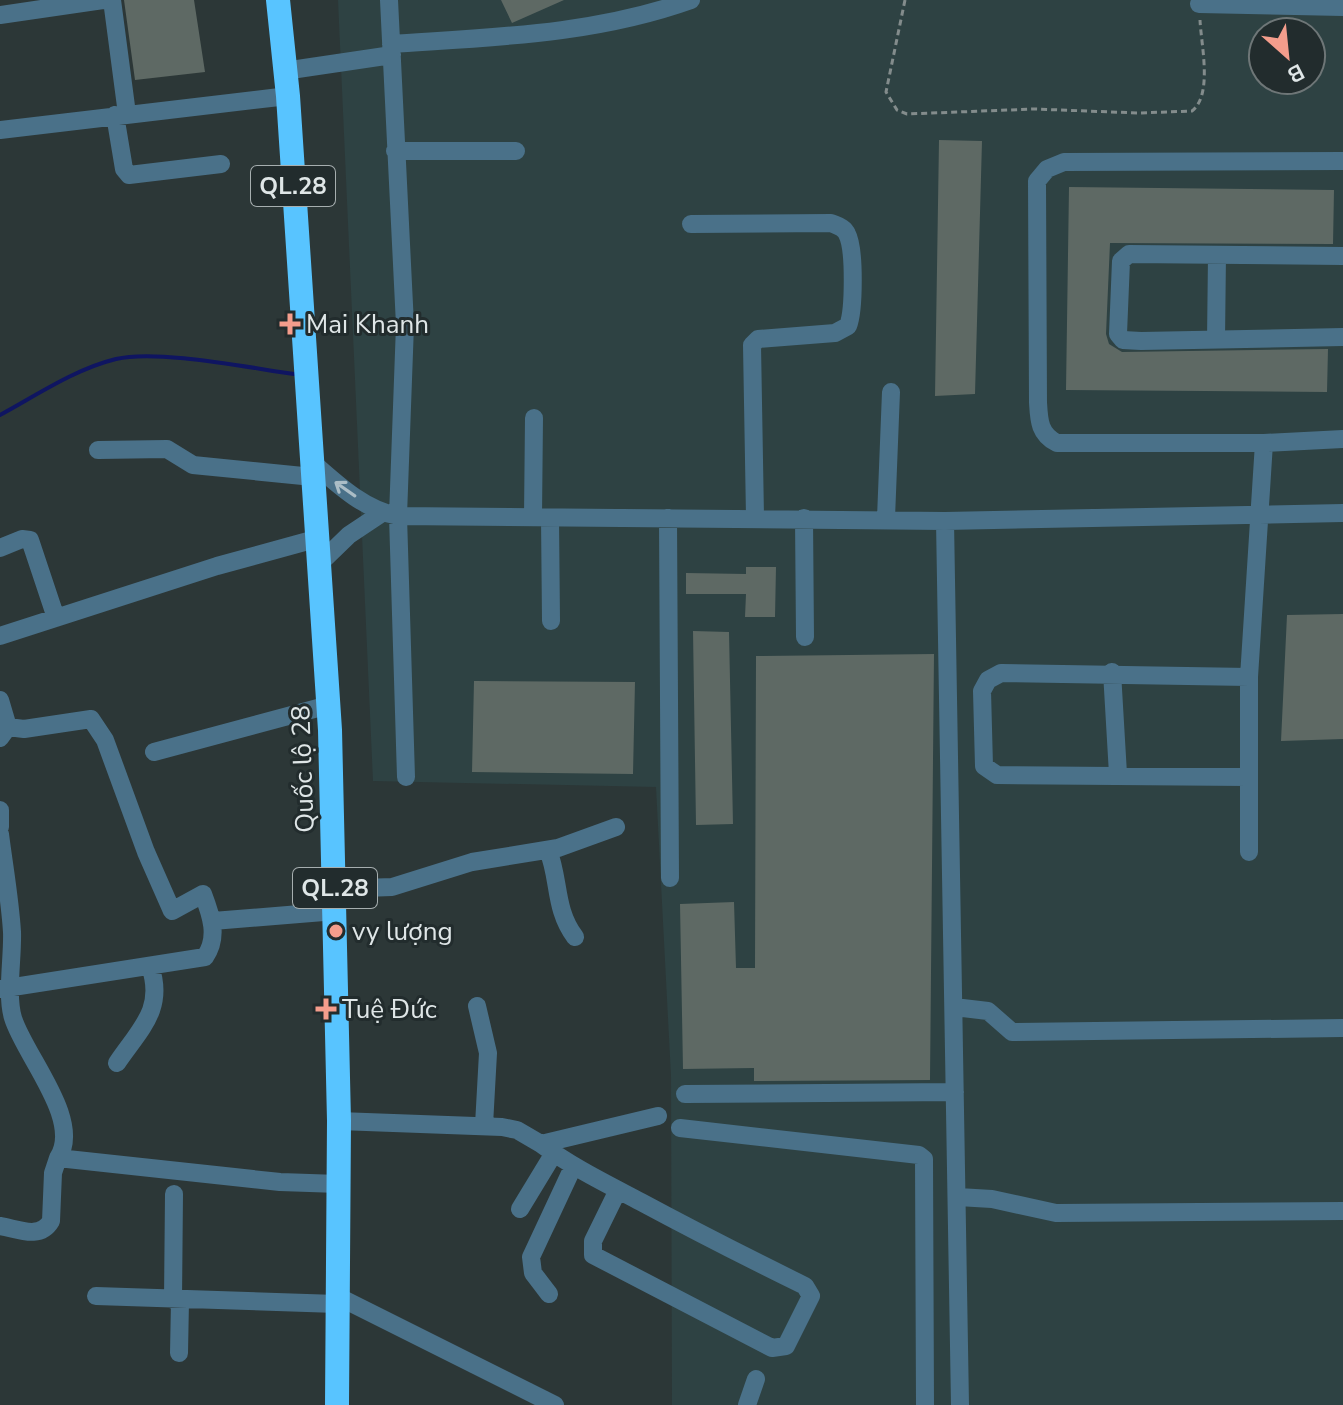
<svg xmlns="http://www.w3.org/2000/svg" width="1343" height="1405" font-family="'Nunito Sans',sans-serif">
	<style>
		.built { fill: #2e4243; fill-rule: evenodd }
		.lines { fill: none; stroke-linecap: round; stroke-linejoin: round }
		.stream { stroke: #0f1561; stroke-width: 4 }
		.building { fill: #5e6964 }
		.path { stroke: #838c8c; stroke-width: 3; stroke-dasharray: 6 4; stroke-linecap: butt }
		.minor { stroke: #4a7189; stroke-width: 18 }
		.highway { stroke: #58c4ff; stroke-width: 24 }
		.oneway { stroke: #abbdc6 }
		.poi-dot { fill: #f49d8c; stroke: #222c2d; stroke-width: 3 }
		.labels { text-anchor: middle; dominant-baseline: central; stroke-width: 6; stroke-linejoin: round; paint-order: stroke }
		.shield { fill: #222c2d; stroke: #a6aeaf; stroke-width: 2 }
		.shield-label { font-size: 24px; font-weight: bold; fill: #dfe6e7 }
		.poi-label { font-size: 26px; fill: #dfe6e7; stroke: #222c2d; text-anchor: start }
		.street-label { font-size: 26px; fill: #dfe6e7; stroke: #222c2d }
	</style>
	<rect width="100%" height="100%" fill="#2c3737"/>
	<path class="built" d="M338 0H1343V1405H672L671 1076 656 787 373 781ZM1263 32H1311V80H1263Z"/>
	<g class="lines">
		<path class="stream" d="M0 415C37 395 75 369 116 359 157 349 250 368 294 374"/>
	</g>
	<path class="building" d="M124 0H194L205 72 135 80Z
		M501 0H564L512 23Z
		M939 140 982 141 975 394 935 396Z
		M1069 187 1334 190 1333 244 1110 243 1106 334 1109 344 1122 352 1328 349 1327 392 1066 390Z
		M746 567H776L775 617H745L746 594H686V573L746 574Z
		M1343 614V739L1281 741 1287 615Z
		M693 631 729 632 733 824 696 825Z
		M934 654 930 1080 754 1081V1068L683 1069 680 904 734 902 736 968H755L756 656Z
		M474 681 635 682 633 774 472 772Z"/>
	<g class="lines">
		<path class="path" d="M905 0 886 92 897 110 907 114 1034 109 1140 113 1192 111C1213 95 1201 44 1200 20"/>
		<path class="minor" d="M112 0 127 114
			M389 0 405 325 398 516 406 777
			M1199 4 1343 7
			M0 15 103 0
			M391 44C493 37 593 35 691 0
			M284 71 392 55
			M115 115 124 169 129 175 221 164
			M0 130 288 96
			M395 151H516
			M691 224 831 223C838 226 844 227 847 234 855 249 854 311 848 326L835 333 758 339 752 345 755 517
			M1343 256 1129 254 1121 261 1118 334 1123 340 1141 341 1343 337
			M1216 340 1217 255
			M1264 443H1057C1039 434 1039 420 1038 402L1037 181 1047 169 1064 162 1343 161
			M98 450 167 449 193 465 313 477
			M311 461C336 483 364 510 398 516L945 521 1343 513
			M533 517 534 418
			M550 518 551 621
			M668 518 670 878
			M804 518 805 637
			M886 518 891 392
			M945 521 960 1405
			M0 548 22 539 30 540 56 618
			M319 564 349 535 382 513
			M0 636 217 566 319 538
			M1112 672 1118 774
			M0 700 8 727 0 738
			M154 752 329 705
			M1248 777 997 775 984 766 982 691 988 680 1001 673 1249 677
			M0 810V827
			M0 834C4 866 10 899 12 932 13 957 6 995 13 1018 24 1055 83 1120 58 1158
			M548 850C560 880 554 909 575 937
			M1249 852V677L1264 443 1343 439
			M335 889 392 887 472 862 558 848 616 827
			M213 921 336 911
			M0 989 205 957C219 937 211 915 203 894L172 911 146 852 105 740 91 719 24 729 8 727
			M477 1006 488 1053 484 1125
			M954 1007 988 1011 1012 1032 1343 1028
			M117 1063C140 1029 165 1009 150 966
			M685 1094 955 1092
			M339 1121 502 1127 517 1130 541 1144 658 1116
			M680 1128 919 1155 924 1159 925 1405
			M541 1144C572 1167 607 1184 641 1202 695 1231 750 1259 805 1286L811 1296 786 1346 772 1348 593 1255V1241L618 1190
			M958 1197 992 1199 1056 1213 1343 1211
			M520 1209 554 1153
			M0 1226C18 1229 40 1240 51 1221L53 1173 58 1158 280 1182 339 1184
			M549 1294 533 1273 531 1257 573 1167
			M96 1296 337 1304
			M337 1296 555 1405
			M173 1300 174 1194
			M179 1353 180 1301
			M747 1405 756 1379"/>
		<path class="highway" d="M278 0 288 96 330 730 339 1121 337 1405"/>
	</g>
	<defs><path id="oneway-shaft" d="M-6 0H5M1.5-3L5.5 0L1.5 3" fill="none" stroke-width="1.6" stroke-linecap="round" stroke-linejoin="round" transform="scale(2)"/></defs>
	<use class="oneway" href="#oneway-shaft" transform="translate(345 489) rotate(-145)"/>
	<g class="poi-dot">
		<path d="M286 312h8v8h8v8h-8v8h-8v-8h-8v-8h8z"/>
		<circle cx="336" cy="931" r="8"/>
		<path d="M322 997h8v8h8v8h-8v8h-8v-8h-8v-8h8z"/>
	</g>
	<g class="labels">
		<g class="shield">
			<rect x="251" y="166" width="84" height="40" rx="6"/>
			<rect x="293" y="868" width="84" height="40" rx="6"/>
		</g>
		<g class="shield-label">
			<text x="293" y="186">QL.28</text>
			<text x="335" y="888">QL.28</text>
		</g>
		<g class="poi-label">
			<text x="306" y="324">Mai Khanh</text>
			<text x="352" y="931">vy lượng</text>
			<text x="342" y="1009">Tuệ Đức</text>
		</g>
		<g class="street-label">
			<text transform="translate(303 769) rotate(-92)">Quốc lộ 28</text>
		</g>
	</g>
	<g transform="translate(1287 56) rotate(153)"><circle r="38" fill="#222c2d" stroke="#6e7677" stroke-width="2"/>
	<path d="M0-6L14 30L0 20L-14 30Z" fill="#f49d8c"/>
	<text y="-12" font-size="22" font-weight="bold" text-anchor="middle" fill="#dfe6e7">B</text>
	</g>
</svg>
